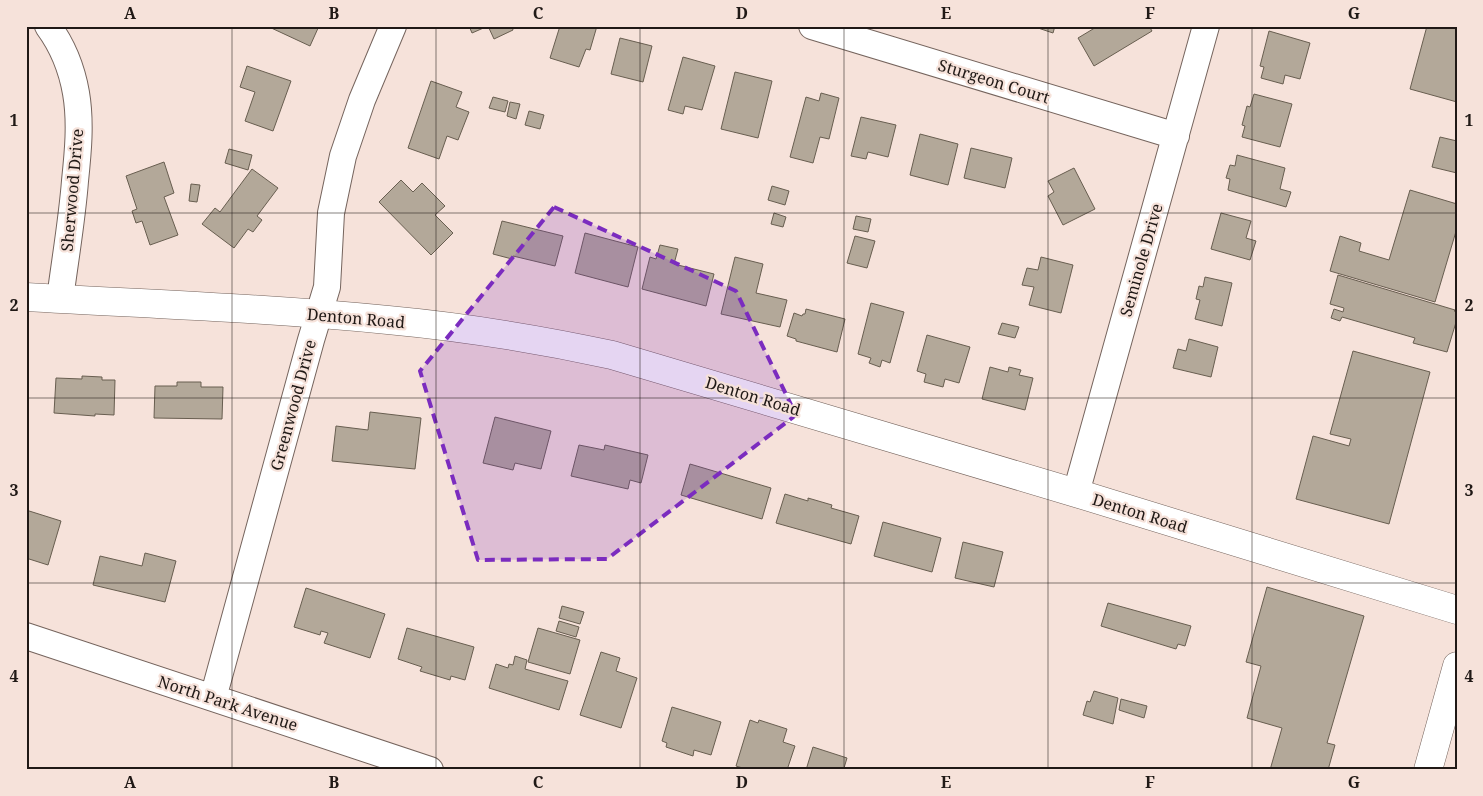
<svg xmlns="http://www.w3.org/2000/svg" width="1483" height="796" font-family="'Noto Serif',serif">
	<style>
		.building { fill: #b3a899; stroke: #685e50 }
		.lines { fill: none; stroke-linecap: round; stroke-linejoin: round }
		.street-casing { stroke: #75645d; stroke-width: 28 }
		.secondary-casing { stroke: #75645d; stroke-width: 29 }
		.primary-casing { stroke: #75645d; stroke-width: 29 }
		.street { stroke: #fff; stroke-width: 26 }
		.secondary { stroke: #fff; stroke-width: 28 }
		.primary { stroke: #fff; stroke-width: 28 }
		.marked { fill: #7b2cbf; fill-opacity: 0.2; stroke: #7b2cbf; stroke-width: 4; stroke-dasharray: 10 6; stroke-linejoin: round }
		.grid { fill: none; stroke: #201916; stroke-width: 1; stroke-opacity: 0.55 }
		.labels { text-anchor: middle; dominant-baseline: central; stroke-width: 4.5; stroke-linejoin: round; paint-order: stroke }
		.street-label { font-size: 16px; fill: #201916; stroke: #f6e2da }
		.neatline { fill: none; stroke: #201916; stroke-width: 2 }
		.grid-label { font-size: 16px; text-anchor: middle; font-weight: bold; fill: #201916 }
	</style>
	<rect width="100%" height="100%" fill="#f6e2da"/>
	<path class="building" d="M267 26H319L310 46Z
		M469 26H512L513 30 494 39 488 26 472 33Z
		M560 26H597L590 50 586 49 579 67 550 58Z
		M1032 26H1055L1053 33Z
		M1098 26H1149L1152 31 1094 66 1078 38Z
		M1427 26H1457V102L1410 89Z
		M1269 31 1310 43 1300 79 1285 75 1283 84 1261 78 1264 67 1260 66Z
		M620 38 652 46 643 82 611 74Z
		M683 57 715 66 702 110 685 106 683 114 668 110Z
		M247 66 291 81 273 131 245 121 255 92 240 87Z
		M735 72 772 81 758 138 721 129Z
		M431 81 462 92 456 107 469 112 458 140 447 136 439 159 408 148Z
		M821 93 839 98 829 139 820 137 813 163 790 157 806 97 819 101Z
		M1254 94 1292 104 1280 147 1242 137 1245 126 1242 125 1247 106 1250 107Z
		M493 97 508 101 505 112 489 108Z
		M510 102 520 104 516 119 507 116Z
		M529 111 544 115 540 129 525 125Z
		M861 117 896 125 888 157 868 152 866 159 851 156Z
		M920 134 958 144 948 185 910 175Z
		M1440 137 1457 141V173L1432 167Z
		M971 148 1012 158 1005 188 964 178Z
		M229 149 252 155 248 170 225 163Z
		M1237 155 1285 168 1280 189 1291 192 1286 207 1228 190 1230 179 1226 178 1230 165 1235 166Z
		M164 162 174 193 164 197 178 235 150 245 142 221 136 223 132 211 137 209 126 176Z
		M1074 168 1095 209 1063 225 1048 196 1054 192 1048 181Z
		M252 169 278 188 257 216 262 220 253 232 248 229 234 248 202 224 215 208 220 212Z
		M401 180 413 192 422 183 445 206 435 215 453 233 431 255 379 202Z
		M191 184 200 185 197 202 189 201Z
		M772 186 789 191 785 205 768 200Z
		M1410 190 1457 204V228L1435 302 1330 271 1340 236 1361 243 1359 251 1389 260Z
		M774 213 786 217 783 227 771 224Z
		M1221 213 1251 221 1246 238 1256 241 1250 260 1211 249Z
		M856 216 871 219 868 232 853 229Z
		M502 221 563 236 555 266 513 256 512 259 493 254Z
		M585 233 638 247 628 287 575 273Z
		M855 236 875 241 867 268 847 263Z
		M660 245 678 249 674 264 714 274 706 306 642 289 650 257 656 259Z
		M735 257 763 264 756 293 787 300 780 327 721 314Z
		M1041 257 1073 265 1061 313 1029 305 1034 287 1022 285 1027 268 1038 270Z
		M1338 275 1455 310 1454 311 1457 312V319L1447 352 1413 343 1415 338 1342 317 1340 321 1331 318 1334 309 1343 312 1344 308 1330 304Z
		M1205 277 1232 283 1222 326 1195 319 1200 300 1196 299 1199 286 1203 287Z
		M871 303 904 312 890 363 882 360 880 367 869 363 871 358 858 354Z
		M806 309 845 319 837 352 796 341V339L787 336 794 313 802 316 803 314H805Z
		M1002 323 1019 327 1015 338 998 334Z
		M927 335 970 347 959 383 945 379 943 387 924 382 926 374 917 371Z
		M1189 339 1218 347 1211 377 1173 368 1178 349 1186 351Z
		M1353 351 1430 372 1389 524 1296 499 1313 436 1349 446 1351 439 1330 434Z
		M990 367 1008 372 1009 367 1021 370 1019 375 1033 378 1025 410 982 399Z
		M82 376 102 377V380H115L114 415 95 414V416L54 413 56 378 82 379Z
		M177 382H201V387H223L222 419 154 418 155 386H177Z
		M370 412 421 418 415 469 332 461 336 426 368 430Z
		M495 417 551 431 541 469 515 463 513 470 483 463Z
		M579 445 604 450 605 445 648 455 641 483 630 480 628 489 571 476Z
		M690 464 771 488 762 519 681 495Z
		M785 494 808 501V498L832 505 831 508 859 516 851 544 776 523Z
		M26 510 61 521 48 565 26 558Z
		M883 522 941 538 932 572 874 556Z
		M963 542 1003 552 994 587 955 578Z
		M145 553 176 561 165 602 93 585 100 556 142 566Z
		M1267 587 1364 616 1327 743 1335 745 1328 770H1270L1282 728 1247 718 1261 666 1246 662Z
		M306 588 385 614 370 658 324 643 328 633 321 631 320 635 294 627Z
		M1108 603 1191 626 1185 646 1178 644 1176 649 1101 626Z
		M562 606 584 612 580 624 559 618Z
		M559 621 579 627 576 637 556 631Z
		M407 628 474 647 465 680 451 676 450 680 420 671 422 667 398 659Z
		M538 628 580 640 570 674 528 662Z
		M601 652 620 658 616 671 637 678 621 728 580 715Z
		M515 656 527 660 525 669 568 681 559 710 489 688 496 664 508 668 509 664 513 665Z
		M1094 691 1118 698 1113 724 1083 715 1087 701 1090 702Z
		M1121 699 1147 706 1144 718 1119 710Z
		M672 707 721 722 711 755 694 750 693 756 666 747 667 743 662 741Z
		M750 720 758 723 759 720 787 729 783 742 795 746 787 770H749L736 766Z
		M813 747 847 758 844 768 850 770H806Z"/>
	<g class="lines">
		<g class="street-casing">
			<path id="street" d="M48 26C62 45 72 70 76 93 81 122 78 152 75 181 72 220 65 260 60 299
				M812 26 1176 136
				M1076 493 1206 26
				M26 636 430 770
				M213 698 311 340 327 287 331 213 343 156 362 100 393 26"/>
		</g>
		<g class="secondary-casing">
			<path id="secondary" d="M26 297C147 304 268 308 388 320 463 327 538 339 612 355L1076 493 1457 610"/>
		</g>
		<g class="primary-casing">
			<path id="primary" d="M1428 770 1457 666"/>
		</g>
		<use href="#street" class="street"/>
		<use href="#secondary" class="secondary"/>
		<use href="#primary" class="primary"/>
	</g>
	<path class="marked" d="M554 207 736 291 796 415 607 559 478 560 420 371Z"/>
	<path class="grid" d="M232 26V770M436 26V770M640 26V770M844 26V770M1048 26V770M1252 26V770M26 213H1457M26 398H1457M26 583H1457"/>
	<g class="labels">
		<g class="street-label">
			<text transform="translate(994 81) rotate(17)">Sturgeon Court</text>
			<text transform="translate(72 190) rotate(-85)">Sherwood Drive</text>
			<text transform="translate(1141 260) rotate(-74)">Seminole Drive</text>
			<text transform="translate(356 318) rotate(5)">Denton Road</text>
			<text transform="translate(753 396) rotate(17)">Denton Road</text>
			<text transform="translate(293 405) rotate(-75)">Greenwood Drive</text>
			<text transform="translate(1140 513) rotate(17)">Denton Road</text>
			<text transform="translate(228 703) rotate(18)">North Park Avenue</text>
		</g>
	</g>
	<rect width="1483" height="796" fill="none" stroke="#f6e2da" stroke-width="55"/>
	<rect x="28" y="28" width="1428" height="740" class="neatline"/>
	<g class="grid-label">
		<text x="130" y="19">A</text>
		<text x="334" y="19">B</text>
		<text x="538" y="19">C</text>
		<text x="742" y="19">D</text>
		<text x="946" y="19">E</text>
		<text x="1150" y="19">F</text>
		<text x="1354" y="19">G</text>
		<text x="14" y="126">1</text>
		<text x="1469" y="126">1</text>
		<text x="14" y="311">2</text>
		<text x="1469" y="311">2</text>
		<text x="14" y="496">3</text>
		<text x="1469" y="496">3</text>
		<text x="14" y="682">4</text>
		<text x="1469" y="682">4</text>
		<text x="130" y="788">A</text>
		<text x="334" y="788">B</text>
		<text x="538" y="788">C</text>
		<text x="742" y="788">D</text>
		<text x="946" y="788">E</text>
		<text x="1150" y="788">F</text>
		<text x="1354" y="788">G</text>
	</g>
</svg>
